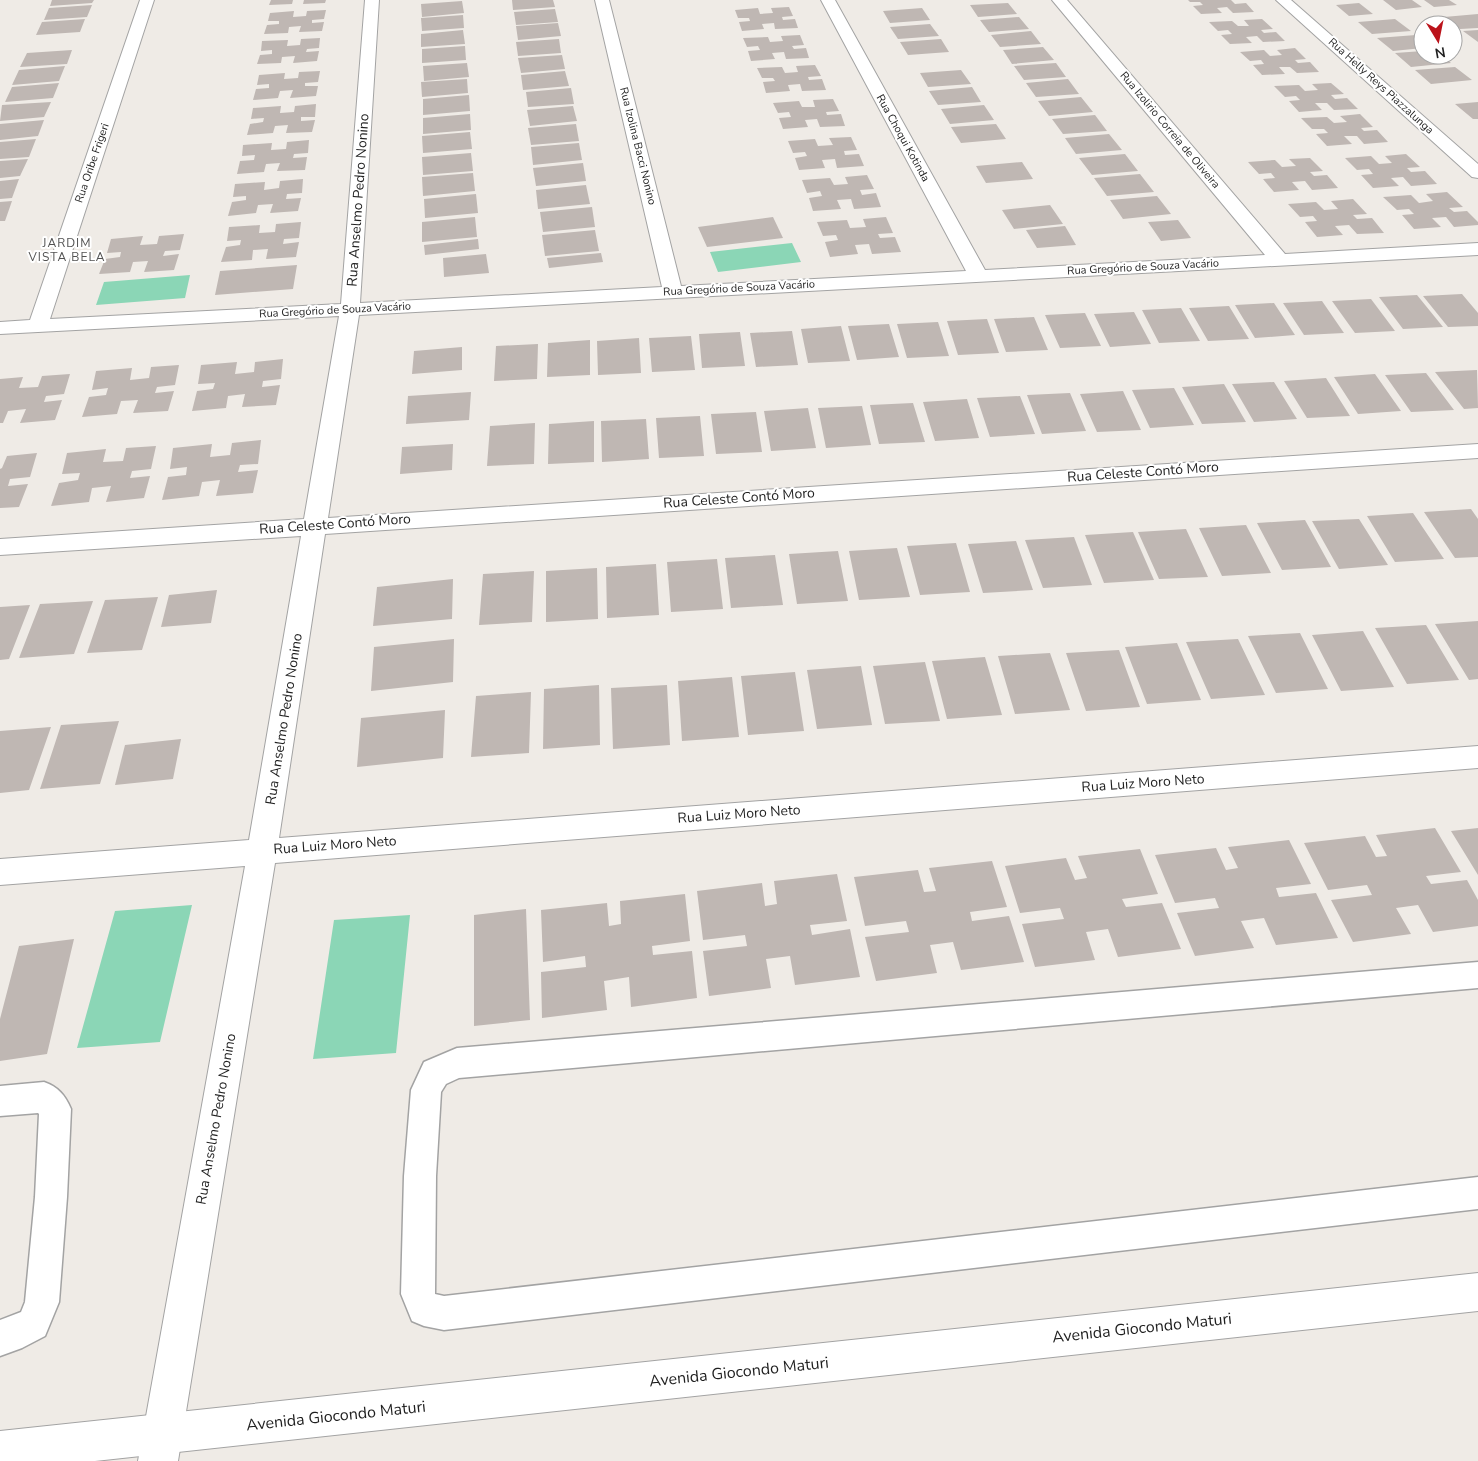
<svg xmlns="http://www.w3.org/2000/svg" width="1478" height="1461" font-family="'Nunito Sans',sans-serif">
	<style>
		.pitch { fill: #8bd6b6 }
		.building { fill: #bfb7b3 }
		.lines { fill: none; stroke-linecap: round; stroke-linejoin: round }
		.service-casing { stroke: #a3a3a3; stroke-width: 3 }
		.minor-casing { stroke: #a3a3a3; stroke-width: 2 }
		.tertiary-casing { stroke: #a3a3a3; stroke-width: 2 }
		.service { fill: #fff; fill-rule: evenodd }
		.minor { fill: #fff; fill-rule: evenodd }
		.tertiary { fill: #fff; fill-rule: evenodd }
		.labels { text-anchor: middle; dominant-baseline: central; stroke-width: 4; stroke-linejoin: round; paint-order: stroke }
		.far-street-label { font-size: 11px; fill: #1f1f1f; stroke: #fff }
		.far-neighbourhood-label { font-size: 12px; letter-spacing: 1px; fill: #525252; stroke: #fff }
		.street-label { font-size: 14px; fill: #1f1f1f; stroke: #fff }
		.near-street-label { font-size: 16px; fill: #1f1f1f; stroke: #fff }
	</style>
	<rect width="100%" height="100%" fill="#efebe6"/>
	<path class="pitch" d="M792 243 801 262 718 272 710 252Z
		M190 275 185 298 96 305 104 282Z
		M192 905 160 1042 77 1048 115 911Z
		M410 915 396 1053 313 1059 334 920Z"/>
	<path class="building" d="M52 0H94L92 3 50 6Z
		M271 0H293L292 4 269 5Z
		M304 0H326L325 3 303 4Z
		M512 0H553L555 7 513 10Z
		M1188 0H1231L1235 4 1246 3 1254 12 1233 13 1227 7 1217 8 1222 13 1201 14 1193 6 1203 5 1200 2H1190Z
		M1383 0H1412L1422 7 1396 10Z
		M1424 0H1449L1457 5 1434 7Z
		M462 1 464 13 422 17 421 4Z
		M1008 3 1017 14 978 17 970 5Z
		M1359 3 1373 14 1349 16 1336 5Z
		M92 5 87 17 44 20 49 8Z
		M789 7 793 16 782 17 783 20 795 19 798 28 775 29 774 23 762 24 764 29 742 31 739 22 750 21 749 18H738L735 10 758 8 760 14 773 13 771 8Z
		M922 8 930 20 890 23 883 11Z
		M555 9 558 22 516 25 514 12Z
		M326 10 324 19 312 20V23L324 22 322 31 299 32 301 26 289 27 288 33 264 34 267 25 279 24V21H268L270 13 294 11 293 17 306 16 307 11Z
		M1478 14V28L1460 29 1444 17Z
		M463 15 464 28 422 31 421 18Z
		M1019 17 1029 29 989 32 980 20Z
		M85 19 80 32 36 35 42 22Z
		M1262 19 1273 29 1261 30 1264 33 1276 32 1285 41 1263 42 1257 36 1246 37 1252 43 1230 44 1221 35 1232 34 1228 30 1218 31 1209 22 1232 21 1238 26H1249L1244 20Z
		M1395 19 1411 31 1372 34 1358 22Z
		M558 23 561 36 518 40 516 26Z
		M930 24 939 36 898 39 890 27Z
		M463 30 465 44 421 47V34Z
		M1478 30V42L1463 31Z
		M1031 31 1041 44 1000 47 991 35Z
		M800 35 804 45 792 46 794 49 806 48 809 58 786 59 784 52 772 53 775 59 751 61 748 51 760 50 758 46 747 47 743 38 768 37 770 42 783 41 781 36Z
		M1416 35 1423 41V48L1393 51 1377 38Z
		M320 38 319 48 307 49 306 52 319 51 317 61 293 63 295 56 282 57 281 63 257 64 260 55 272 54V50L261 51 262 41 288 40 287 46 300 45 301 39Z
		M559 39 561 53 518 56 516 42Z
		M941 39 949 52 908 55 900 42Z
		M465 46 466 60 422 63V49Z
		M1043 47 1054 60 1012 64 1003 50Z
		M1295 48 1306 59 1295 60 1298 63 1310 62 1319 72 1297 73 1290 67H1279L1285 74 1262 75 1253 65 1264 64 1261 60 1250 61 1240 52 1264 50 1270 56 1282 55 1277 50Z
		M72 50 67 64 20 67 27 53Z
		M1423 51V55H1441L1451 63 1411 67 1395 53Z
		M562 55 565 69 521 73 518 58Z
		M467 63 469 77 424 81 423 66Z
		M1056 63 1066 77 1024 80 1014 66Z
		M815 65 821 76 808 77 809 80 822 79 826 90 802 91 800 84 788 85 790 91 766 93 763 82 775 81 773 78H762L757 68 782 67 785 73 798 72 796 66Z
		M65 66 59 81 12 85 19 70Z
		M1455 67 1472 80 1431 84 1415 70Z
		M961 70 971 84 928 87 920 73Z
		M320 71 318 82 305 83V86H318L316 96 290 98 293 90 280 91 278 98 253 100 256 89 269 88V84L257 85 259 75 285 73 284 79 298 78 299 72Z
		M565 71 569 86 523 90 521 75Z
		M467 79 468 93 422 97 421 82Z
		M1068 79 1079 94 1036 97 1026 83Z
		M59 83 53 98 5 102 12 87Z
		M1331 83 1344 94 1331 95 1335 99 1347 98 1358 109 1334 110 1327 103H1315L1322 110 1299 112 1289 101 1300 100 1296 96 1285 97 1274 86 1299 85 1305 91 1318 90 1312 84Z
		M972 87 981 102 938 105 929 91Z
		M571 88 574 104 528 107 526 92Z
		M469 95 470 111 423 115V99Z
		M1081 97 1093 112 1049 116 1038 101Z
		M833 99 839 111 826 112 827 115 841 114 845 126 820 127 817 119 805 120 808 127 783 129 779 118 791 117 789 112 778 113 773 103 799 101 802 107H815L813 100Z
		M51 102 44 117 0 121 2 105Z
		M1478 102V119H1473L1455 104Z
		M316 104 315 117H301V121L315 120 312 132 286 133 288 125 275 126 273 133 247 135 250 124 263 122 264 118 251 119 253 108 281 106 280 113 294 112 295 106Z
		M984 105 994 120 950 124 941 109Z
		M573 106 577 121 530 126 527 110Z
		M470 114 471 130 423 134V118Z
		M1360 114 1373 127 1361 128 1364 131 1377 130 1388 142 1364 144 1357 136H1344L1352 144 1327 146 1316 134 1328 133 1324 129H1312L1301 118 1327 117 1334 123 1347 122 1340 116Z
		M1095 115 1107 131 1063 134 1052 119Z
		M44 120 38 136 0 140V124Z
		M576 124 579 141 531 145 528 128Z
		M996 124 1006 139 961 143 951 127Z
		M470 132 472 149 423 153 422 136Z
		M1109 134 1122 150 1076 154 1065 138Z
		M851 137 857 150 844 151 845 155 859 154 864 166 837 168 835 159 822 160 825 168 799 170 795 158 807 156 805 152 793 153 788 141 815 139 818 146 833 145 829 138Z
		M36 139 29 157 0 159V142Z
		M309 140 308 153 294 154 293 158 307 157 305 170 277 171 280 163 266 164 264 172 237 174 240 161 254 160 255 155 242 156 243 145 272 143 271 150 286 149 287 142Z
		M579 143 582 160 533 165 531 147Z
		M471 153 473 171 423 175 422 157Z
		M1125 154 1138 171 1092 175 1079 158Z
		M1406 154 1420 167 1407 168 1411 172 1425 171 1437 184 1411 186 1403 177 1391 178 1399 186 1373 188 1361 175 1373 174 1369 169 1357 170 1345 158 1371 156 1379 164 1392 163 1385 156Z
		M1310 158 1323 171 1310 172 1314 176 1327 175 1338 188 1312 190 1305 181 1292 182 1299 190 1274 192 1263 179 1275 178 1271 173 1259 174 1248 162 1275 160 1282 167 1296 166 1289 159Z
		M28 159 20 176 0 178V161Z
		M1022 162 1033 179 986 183 976 166Z
		M583 163 586 181 536 186 533 168Z
		M473 173 475 191 423 196 422 177Z
		M1140 174 1154 192 1107 196 1094 178Z
		M867 175 874 189 860 190 862 195 876 193 881 207 854 209 851 199 837 200 841 209 813 211 809 198 822 196 820 191 807 193 802 180 830 178 834 185 848 184 845 177Z
		M19 179 12 198 0 199V181Z
		M303 179 302 193 287 194 286 199 301 198 298 211 270 213 273 204 258 205 256 213 228 216 232 202 246 200V196L233 197 235 184 265 182 264 190 279 188 280 181Z
		M586 185 590 204 538 209 536 190Z
		M1447 192 1463 207 1449 208 1454 212 1467 211 1478 222V225L1454 227 1446 217 1432 218 1441 227 1414 229 1402 215 1414 214 1409 209 1397 210 1383 197 1411 195 1419 203 1433 201 1426 194Z
		M476 194 478 213 425 218 424 199Z
		M1157 196 1171 214 1123 219 1110 200Z
		M1353 199 1367 214 1353 215 1357 219 1372 218 1384 233 1357 234 1349 225 1335 226 1343 235 1317 237 1305 222 1317 221 1313 216 1300 217 1288 204 1316 202 1324 210 1338 209 1331 201Z
		M12 201 5 221H0V202Z
		M1050 205 1063 224 1014 229 1002 210Z
		M592 207 595 227 543 232 540 212Z
		M475 217 477 237 422 242V222Z
		M773 217 783 238 707 247 698 227Z
		M886 217 893 233 878 234 880 238 895 237 901 252 872 254 869 244 855 245 858 254 830 257 825 242 838 240 836 235 823 236 817 222 847 220 850 228 866 227 863 219Z
		M1178 220 1191 238 1161 241 1148 222Z
		M301 222 299 238 284 239 283 244 299 242 296 257 266 259 268 249 253 250 252 260 221 262 226 247 240 245 241 240 227 241 229 227 260 225 259 233 275 232 276 224Z
		M1065 226 1076 245 1037 248 1026 230Z
		M595 230 599 251 545 256 542 235Z
		M184 234 180 250 165 251 163 256 179 254 174 270 144 272 148 261 133 262 130 272 99 274 105 259 120 257 121 252 107 253 111 239 143 236 140 245 157 244 159 236Z
		M478 239 479 249 425 255 424 245Z
		M601 253 603 262 549 268 547 258Z
		M486 254 489 273 444 277 443 258Z
		M297 265 293 289 215 295 220 271Z
		M1462 294 1478 313V326L1448 327 1423 296Z
		M1417 295 1443 327 1403 329 1379 297Z
		M1371 299 1395 331 1355 333 1332 301Z
		M1322 301 1344 333 1304 335 1283 303Z
		M1274 303 1295 335 1255 338 1235 305Z
		M1229 306 1249 339 1208 341 1189 308Z
		M1181 308 1200 341 1159 343 1142 310Z
		M1134 312 1151 344 1110 347 1094 314Z
		M1085 313 1101 346 1060 348 1045 315Z
		M1034 317 1048 350 1006 352 994 319Z
		M987 319 999 353 958 355 947 321Z
		M938 322 949 356 907 358 897 324Z
		M889 324 899 357 857 360 848 326Z
		M841 326 850 361 808 363 801 329Z
		M792 331 798 365 756 367 750 333Z
		M740 332 745 366 702 368 699 334Z
		M691 336 695 370 652 372 649 338Z
		M639 338 641 373 598 375 597 341Z
		M590 340V375L547 377 548 343Z
		M538 344 537 379 494 381 496 346Z
		M462 347V370L412 374 414 351Z
		M283 359 281 379 263 381 262 387 280 385 276 405 242 407 245 394 228 396 226 408 192 411 197 391 213 389 215 383 198 384 201 365 237 362 235 374 254 372 255 362Z
		M179 365 175 385 157 387 155 393 174 391 168 411 133 413 138 400 121 401 117 414 82 417 89 397 106 395 108 388 92 390 96 371 132 368 130 380 149 378 151 367Z
		M1477 370 1478 408 1464 409 1435 372Z
		M1426 373 1454 410 1411 412 1385 375Z
		M70 374 64 394 46 396 44 402 62 400 55 420 20 423 26 409 8 411 3 423H0V379L23 377 19 388 38 387 42 376Z
		M1375 374 1401 411 1358 414 1334 377Z
		M1326 378 1350 416 1307 418 1284 381Z
		M1274 382 1297 419 1254 422 1232 384Z
		M1224 384 1246 422 1202 424 1182 387Z
		M1174 388 1194 425 1150 428 1132 390Z
		M1123 391 1141 430 1097 432 1080 394Z
		M471 392 469 420 406 424 408 396Z
		M1070 393 1086 431 1042 434 1027 395Z
		M1020 396 1035 434 990 437 977 398Z
		M967 399 979 438 935 441 923 402Z
		M913 403 925 442 879 444 870 405Z
		M862 406 871 445 826 448 818 408Z
		M808 408 816 448 771 451 764 411Z
		M756 412 762 452 716 454 711 414Z
		M700 416 704 456 659 458 656 418Z
		M646 419 649 459 602 462 601 421Z
		M594 421V462L548 464 549 424Z
		M535 423 534 464 487 466 490 426Z
		M261 440 258 464 240 465 238 472 258 470 253 493 216 496 220 480 202 482 199 496 162 500 168 477 186 475 187 467 170 469 173 448 212 444 210 457 230 455 232 443Z
		M453 444 452 470 400 474 402 447Z
		M156 446 151 469 132 471 130 478 150 476 144 498 106 502 111 486 92 488 89 502 51 506 59 483 78 480 80 473 62 474 67 453 106 449 103 462 123 461 126 448Z
		M37 453 30 477 10 479 8 486 28 484 19 507 0 508V469L2 468 7 456Z
		M1471 509 1478 519V557L1455 558 1424 512Z
		M1413 513 1444 559 1395 562 1367 516Z
		M1359 519 1388 565 1339 569 1312 521Z
		M1305 520 1331 567 1282 570 1257 523Z
		M1246 525 1271 573 1222 576 1199 528Z
		M1186 529 1208 577 1159 579 1138 532Z
		M1133 532 1154 580 1104 583 1085 535Z
		M1074 537 1092 585 1043 588 1025 540Z
		M1016 541 1033 590 983 593 968 544Z
		M956 543 970 592 920 595 907 546Z
		M897 548 910 597 859 600 849 551Z
		M838 551 848 601 797 604 789 554Z
		M775 555 783 605 731 608 725 558Z
		M717 559 723 609 671 612 667 562Z
		M656 564 659 615 607 618 606 567Z
		M597 568 598 619 546 622V571Z
		M534 571 532 622 479 625 483 574Z
		M453 579 452 619 373 626 377 587Z
		M217 590 211 623 161 627 169 595Z
		M158 597 142 650 87 653 105 600Z
		M93 601 74 654 19 658 40 604Z
		M30 605 9 659 0 660V607Z
		M1478 621V679L1469 680 1435 624Z
		M1426 625 1459 680 1407 684 1375 628Z
		M1363 631 1394 687 1341 691 1312 635Z
		M1300 633 1328 689 1276 693 1248 636Z
		M454 639 453 682 371 691 374 647Z
		M1238 639 1265 695 1211 699 1186 642Z
		M1177 643 1201 700 1147 704 1125 647Z
		M1119 650 1140 707 1086 711 1066 653Z
		M1050 653 1070 710 1015 714 998 656Z
		M985 657 1002 715 947 719 932 661Z
		M925 662 940 721 885 724 873 666Z
		M861 666 872 725 817 729 807 670Z
		M795 672 804 731 748 735 741 676Z
		M732 677 739 737 682 741 678 681Z
		M599 685 600 745 543 749 544 689Z
		M667 685 670 745 613 749 611 688Z
		M531 692 529 753 471 757 476 696Z
		M445 710 443 758 357 767 361 718Z
		M119 721 100 784 40 789 61 725Z
		M51 727 29 790 0 793V731Z
		M181 739 173 779 115 785 125 745Z
		M1435 828 1461 872 1426 876 1431 884 1467 880 1478 900V926L1433 932 1418 905 1396 908 1411 934 1353 942 1331 900 1372 895 1367 885 1328 890 1304 843 1365 836 1376 857 1387 856 1376 835Z
		M1478 828V875L1451 831Z
		M1289 840 1311 884 1276 888 1279 897 1316 893 1338 938 1276 945 1264 918 1241 921 1254 948 1195 956 1177 913 1219 908 1215 898 1175 903 1155 855 1216 848 1226 870 1238 868 1228 847Z
		M1140 849 1158 894 1122 899 1126 907 1162 903 1181 949 1118 957 1108 929 1086 932 1095 960 1035 967 1022 924 1064 919 1060 908 1020 913 1005 866 1066 858 1075 880 1087 878 1078 856Z
		M992 861 1007 907 970 912 972 921 1009 916 1024 962 961 970 953 942 930 945 937 973 876 981 865 937 909 932 906 921 865 926 854 877 918 870 924 892 936 891 929 868Z
		M837 874 847 921 810 925 812 935 850 929 860 977 795 985 790 956 766 959 771 988 709 996 703 951 747 946 745 935 703 940 697 891 762 883 765 906 777 904 774 881Z
		M685 894 690 941 652 946 653 955 692 951 697 998 631 1007 629 977 604 981 607 1010 542 1018 541 972 586 967 585 956 543 962 541 910 607 903 609 926 621 924 620 901Z
		M526 909 530 1020 474 1026V915Z
		M74 939 47 1054 0 1061V1019L19 946Z"/>
	<g class="lines">
		<g class="service-casing">
			<path id="service" d="M1478 962V988L459 1078 446 1084 441 1092 436 1176 435 1294 444 1296 1478 1177V1209L444 1330 424 1326 412 1321 401 1294 404 1176 411 1090 424 1062 457 1048Z
				M44 1082C58 1087 65 1095 71 1109L67 1197 59 1302 45 1336 22 1348 0 1356V1320L21 1312 25 1302 35 1197 39 1114 38 1113 0 1116V1086Z"/>
		</g>
		<g class="minor-casing">
			<path id="minor" d="M140 0H154L50 319 341 304 365 0H379L360 303 662 287 595 0H609L681 286 966 271 821 0H835L985 270 1265 255 1052 0H1067L1285 254 1478 243V255L359 315 328 518 1478 444V458L325 534 279 838 1478 746V768L275 863 178 1461H138L245 866 0 885V859L249 840 301 536 0 555V539L304 519 339 316 0 334V322L30 320Z
				M1276 0H1291L1478 164V178L1472 177Z"/>
		</g>
		<g class="tertiary-casing">
			<path id="tertiary" d="M1478 1273V1311L95 1461H0V1431Z"/>
		</g>
		<use href="#service" class="service"/>
		<use href="#minor" class="minor"/>
		<use href="#tertiary" class="tertiary"/>
	</g>
	<g class="labels">
		<g class="far-street-label">
			<text transform="translate(1381 86) rotate(42)">Rua Helly Reys Piazzalunga</text>
			<text transform="translate(1170 130) rotate(50)">Rua Izolirio Correia de Oliveira</text>
			<text transform="translate(903 138) rotate(61)">Rua Choqui Kotinda</text>
			<text transform="translate(638 146) rotate(76)">Rua Izolina Bacci Nonino</text>
			<text transform="translate(92 163) rotate(-71)">Rua Oribe Frigeri</text>
			<text transform="translate(1143 267) rotate(-3)">Rua Gregório de Souza Vacário</text>
			<text transform="translate(739 288) rotate(-3)">Rua Gregório de Souza Vacário</text>
			<text transform="translate(335 310) rotate(-3)">Rua Gregório de Souza Vacário</text>
		</g>
		<g class="far-neighbourhood-label">
			<text x="67" y="243">JARDIM<tspan x="67" dy="14">VISTA BELA</tspan></text>
		</g>
		<g class="street-label">
			<text transform="translate(358 200) rotate(-86)">Rua Anselmo Pedro Nonino</text>
			<text transform="translate(1143 472) rotate(-4)">Rua Celeste Contó Moro</text>
			<text transform="translate(739 498) rotate(-4)">Rua Celeste Contó Moro</text>
			<text transform="translate(335 524) rotate(-4)">Rua Celeste Contó Moro</text>
			<text transform="translate(284 719) rotate(-81)">Rua Anselmo Pedro Nonino</text>
			<text transform="translate(1143 783) rotate(-4)">Rua Luiz Moro Neto</text>
			<text transform="translate(739 814) rotate(-4)">Rua Luiz Moro Neto</text>
			<text transform="translate(335 845) rotate(-4)">Rua Luiz Moro Neto</text>
			<text transform="translate(216 1119) rotate(-80)">Rua Anselmo Pedro Nonino</text>
		</g>
		<g class="near-street-label">
			<text transform="translate(1142 1328) rotate(-6)">Avenida Giocondo Maturi</text>
			<text transform="translate(739 1372) rotate(-6)">Avenida Giocondo Maturi</text>
			<text transform="translate(336 1416) rotate(-6)">Avenida Giocondo Maturi</text>
		</g>
	</g>
	<g transform="translate(1438 40) rotate(170)"><circle r="24" fill="#ffffff" stroke="#a5a5a5"/>
	<path d="M0-4L9 19L0 12L-9 19Z" fill="#bb131b"/>
	<text y="-8" font-size="14" font-weight="bold" text-anchor="middle" fill="#1f1f1f">N</text>
	</g>
</svg>
